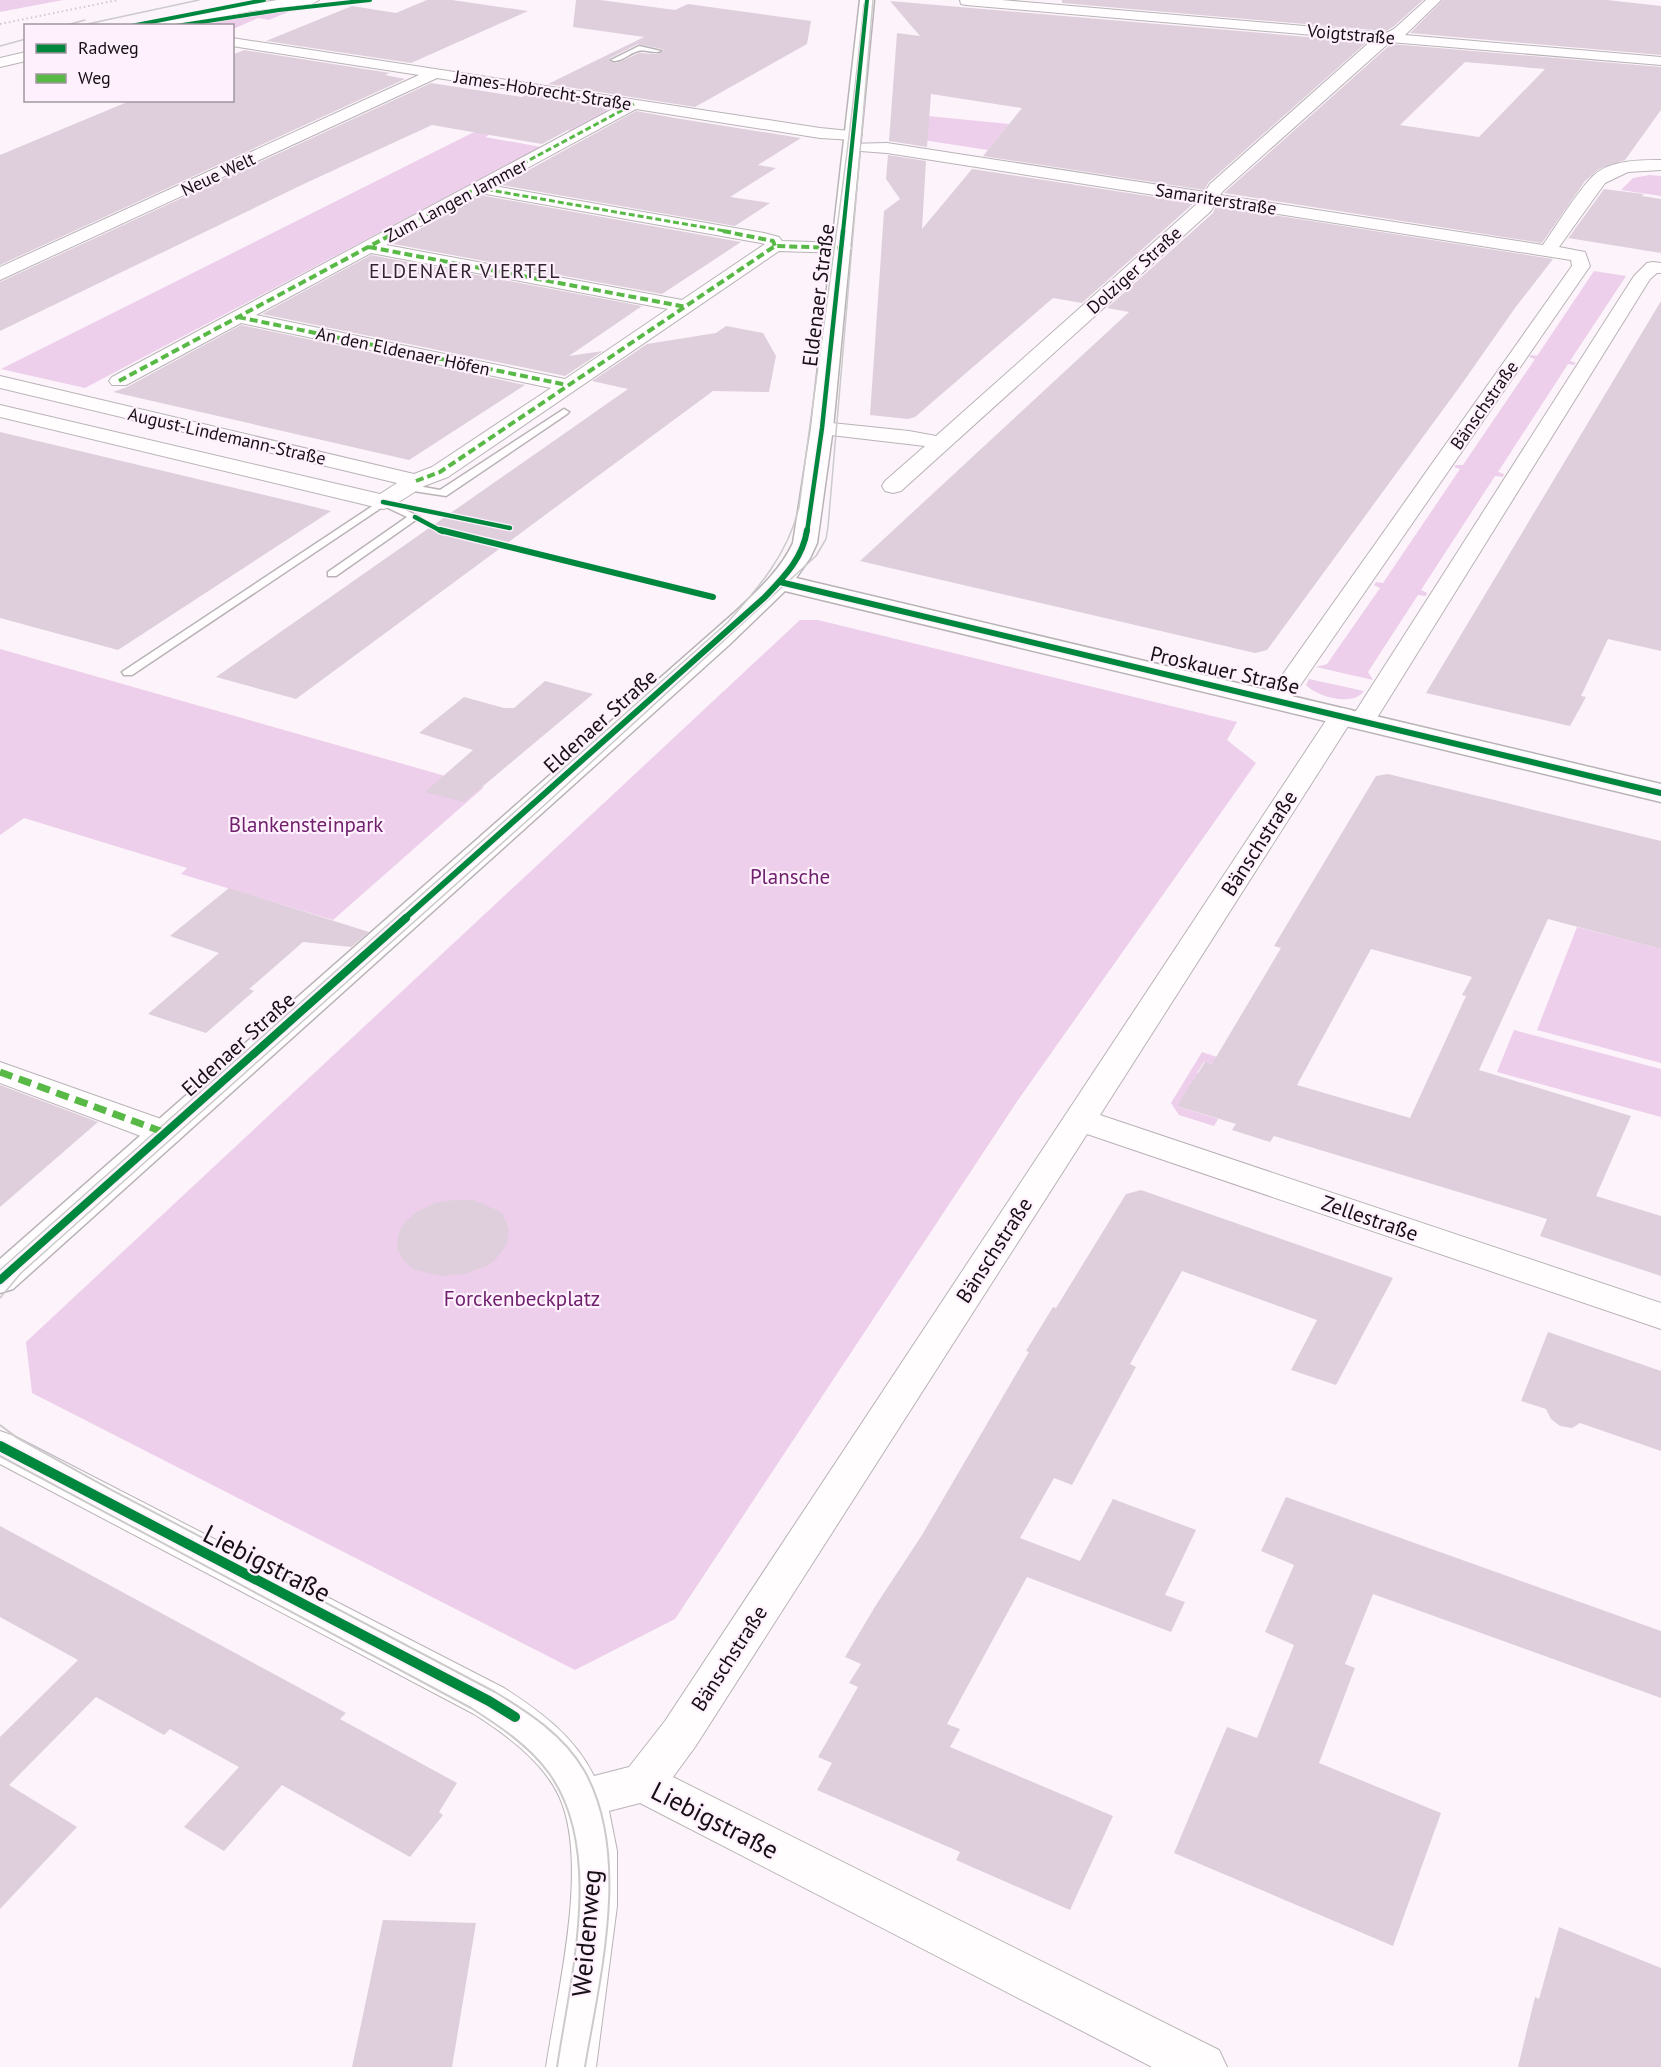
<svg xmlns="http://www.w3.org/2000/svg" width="1661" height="2067" font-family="'PT Sans',sans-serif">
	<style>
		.green { fill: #edceeb }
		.building { fill: #dfcfdd; fill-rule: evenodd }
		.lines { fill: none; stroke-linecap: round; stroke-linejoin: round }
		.lane-casing { stroke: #b9b3b7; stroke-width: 3 }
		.street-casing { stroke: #b9b3b7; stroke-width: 2 }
		.secondary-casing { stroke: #b9b3b7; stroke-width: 3 }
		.lane { fill: #fffdfe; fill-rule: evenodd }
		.street { fill: #fffdfe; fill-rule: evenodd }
		.secondary { fill: #fffdfe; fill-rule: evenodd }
		.tram-far1 { stroke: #cccacb; stroke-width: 1.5 }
		.tram { stroke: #cccacb; stroke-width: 2 }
		.rail { stroke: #cccacb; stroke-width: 2; stroke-dasharray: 1.5 3; stroke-linecap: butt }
		.quiet-far2 { stroke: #58b947; stroke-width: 3; stroke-dasharray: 6 3; stroke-linecap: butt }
		.quiet-far1 { stroke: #58b947; stroke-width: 4; stroke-dasharray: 8 4; stroke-linecap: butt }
		.quiet { stroke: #58b947; stroke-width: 7; stroke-dasharray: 13 7; stroke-linecap: butt }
		.cycleway-far4-casing { stroke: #fff0fd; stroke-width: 5 }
		.cycleway-far3-casing { stroke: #fff0fd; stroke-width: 7 }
		.cycleway-far2-casing { stroke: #fff0fd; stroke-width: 9 }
		.cycleway-far1-casing { stroke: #fff0fd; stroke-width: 12 }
		.cycleway-casing { stroke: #fff0fd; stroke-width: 14 }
		.cycleway-far4 { stroke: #00873e; stroke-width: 4 }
		.cycleway-far3 { stroke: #00873e; stroke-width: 4.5 }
		.cycleway-far2 { stroke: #00873e; stroke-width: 6 }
		.cycleway-far1 { stroke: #00873e; stroke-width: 8 }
		.cycleway { stroke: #00873e; stroke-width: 10 }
		.labels { text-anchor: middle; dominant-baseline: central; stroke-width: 4.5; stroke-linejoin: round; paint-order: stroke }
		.far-street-label { font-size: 18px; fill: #151014; stroke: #fff0fd }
		.far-quarter-label { font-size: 20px; letter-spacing: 1.5px; fill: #30252f; stroke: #fff0fd }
		.street-label { font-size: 21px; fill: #151014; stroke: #fff0fd }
		.park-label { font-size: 21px; fill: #6f216d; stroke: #fff0fd }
		.near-street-label { font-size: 26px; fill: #151014; stroke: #fff0fd }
	</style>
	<rect width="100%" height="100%" fill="#fcf4fa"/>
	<path class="green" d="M0 0H63L0 12Z
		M293 10 269 20 258 18 233 29 232 26 194 25Z
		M540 99 610 111 573 131 516 121 485 137 541 147 85 388 1 369Z
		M928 116 1009 124 988 150 890 135Z
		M1650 175 1661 176V196L1621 190 1633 178Z
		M1594 271 1626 276 1570 361 1576 363 1574 365 1568 364 1498 472 1504 474 1503 477 1495 476 1421 590 1427 593 1426 596 1418 595 1368 672 1373 680 1316 667 1327 664 1380 588 1374 585 1376 582 1383 583 1460 469 1454 467 1456 465H1463L1535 359 1529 357 1531 355 1537 356Z
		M800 620H818L1237 722 1227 740 1256 763 1018 1100 675 1619 575 1670 32 1393 26 1342Z
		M0 649 484 787 333 920 181 874 187 868 24 818 0 835Z
		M1309 679 1364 691C1353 707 1317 697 1306 685Z
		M1577 927 1661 949V1063L1537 1030Z
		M1514 1030 1661 1069V1117L1497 1072Z
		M1202 1052 1217 1057 1213 1064 1204 1062 1197 1073 1206 1076 1185 1095 1177 1106 1218 1119 1214 1126 1179 1115 1171 1103Z"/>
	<path class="building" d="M427 0H452L528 11 411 63 266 41 352 6 396 13Z
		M576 0H600L675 10 688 4 811 21 807 44 695 107 548 84 644 37 573 27ZM638 44 662 49 663 52 656 54 639 53 617 63 609 61 610 58Z
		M1062 0H1423L1393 27 1386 31 1062 3Z
		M1443 0H1607L1661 6V55L1410 33Z
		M890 1 1064 16 1367 42 1209 182 1204 190 983 156 1022 108 931 94 927 147 889 141 897 33 920 36Z
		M1391 44 1661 67V110L1625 160 1599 169 1585 181 1542 243 1224 193ZM1465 62 1545 69 1479 137 1400 125Z
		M244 50 390 73 385 75 405 79 0 265V155L132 100H232V55Z
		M431 83 522 97 528 94 611 107 542 144 432 125 308 182 0 331V282Z
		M636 111 675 118 801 138 758 165 776 168 730 197 770 203 735 226 501 185Z
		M888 155 926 161 922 229 972 169 1194 203 1082 303 1053 298 915 417 908 419 870 415 884 211 900 199 886 179Z
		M1604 189 1644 194 1642 196 1661 199V253L1568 238 1567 240Z
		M480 195 741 242 662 294 393 244Z
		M1216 206 1553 259 1515 308 1461 385 1267 650 1255 653 860 561 1129 312 1107 308 1213 213Z
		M371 255 642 306 569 356 603 351 565 376 262 314Z
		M1661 301V651L1608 639 1581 696 1586 697 1570 726 1426 693Z
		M241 325 525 385 409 460 113 392 127 387Z
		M726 326 763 333 776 356 769 392 713 391 296 699 216 677 628 389 592 381 647 344 716 333Z
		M0 432 294 502 331 511 118 650 0 618Z
		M545 681 593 694 464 802 425 792 473 750 419 733 464 697 504 708H514Z
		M1388 774 1661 841V949L1548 919 1479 1070 1631 1116 1596 1196 1661 1216V1276L1540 1236 1547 1219 1274 1136 1270 1142 1232 1130 1236 1124 1177 1106 1205 1062 1212 1064 1281 948 1274 946 1376 776ZM1371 949 1472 977 1462 995 1466 996 1410 1118 1297 1085Z
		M229 888 369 932 351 947 303 942 249 989 254 991 206 1033 148 1014 219 953 170 936Z
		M0 1085 98 1122 0 1207Z
		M1141 1190 1393 1278 1336 1385 1291 1370 1317 1320 1182 1271 1130 1364 1136 1367 1072 1485 1054 1478 1020 1538 1080 1561 1113 1499 1196 1530 1165 1595 1185 1602 1171 1632 1027 1577 947 1724 960 1729 950 1747 1113 1816 1070 1910 956 1860 960 1852 817 1790 832 1763 818 1757 858 1687 849 1683 861 1664 845 1657 876 1605 922 1535 1029 1352 1026 1351 1053 1307 1056 1308 1126 1194Z
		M454 1200H473L497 1210 503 1215 509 1229 507 1244 496 1259 487 1266 464 1274 442 1276 415 1270 403 1260 397 1248 398 1235 405 1222 418 1211 435 1203Z
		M1548 1332 1661 1371V1451L1580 1423 1572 1428 1560 1426 1551 1419 1546 1409 1521 1401Z
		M1286 1497 1661 1631V1698L1373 1594 1345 1664 1355 1668 1319 1763 1441 1813 1393 1946 1174 1853 1227 1727 1257 1738 1294 1645 1265 1632 1294 1565 1261 1551Z
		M0 1526 346 1713 340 1719 457 1783 439 1812 443 1815 410 1857 282 1785 224 1851 184 1827 239 1767 170 1729 164 1735 96 1697 9 1785 77 1827 0 1909V1737L78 1660 0 1617Z
		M383 1920 476 1923 452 2067H352Z
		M1559 1927 1661 1968V2067H1518L1535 1997 1539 1999Z"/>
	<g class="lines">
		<g class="lane-casing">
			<path id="lane" d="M639 46 661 51C654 54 646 49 638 51 628 54 619 64 611 60Z
				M564 409 569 412 567 414 446 496 407 490 402 487 407 484 440 490Z
				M383 499 420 517 336 576H328V572L407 517 384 506 132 675H124L122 672Z"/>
		</g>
		<g class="street-casing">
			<path id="street" d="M277 0H319L312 4 252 11 174 26H142L149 22Z
				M960 0H1002L1386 33 1394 29 1426 0H1441L1405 35 1661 57V65L1390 42 1223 191 1220 195 1543 245C1557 225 1577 192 1593 176 1609 160 1640 160 1661 160V170L1628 172 1605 183 1559 247 1585 252 1590 266 1286 706 1277 709 1268 706 1264 701 1572 266 1571 260 1215 204 1211 211 901 491 893 493 885 491 882 486 885 481 925 446 822 434 815 432 811 428 815 424 822 422 909 431 936 436 1199 202 887 153 847 150 845 147 847 144 887 143 1205 192 1210 184 1372 40 966 5 961 4Z
				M232 38 820 128 860 132 862 135 854 140 820 138 636 109 494 186 764 233 779 237 782 241 842 243 848 244 851 248 848 252 842 253 779 251 448 477 424 486 391 507 383 509 0 417V405L380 494 397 483 0 388V376L414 474 432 467 551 388 241 323 126 385H112L109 381 112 377 618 106 437 78 0 280V267L419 75 232 46ZM480 193 761 243 765 244 682 300 386 245ZM371 253 668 309 565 379 256 315Z
				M26 52V61L0 67V58Z
				M1653 262 1661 263V273H1657L1650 279 1375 721 1371 727 1362 729 1353 727 1350 723 1100 1115 1661 1303V1329L1087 1134 695 1747 673 1777 1219 2050 1227 2067H1152L640 1803 609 1811 617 1851V1906L596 2067H546C557 1994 590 1863 559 1796 542 1760 505 1734 474 1714L0 1464V1431L14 1436 504 1688C540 1711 575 1737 594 1776L629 1767 665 1721 1329 716 1333 710 1342 708 1351 710 1354 714 1634 276 1647 263Z
				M0 1062 178 1125 183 1133 178 1141 166 1144 154 1141 0 1083Z"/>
		</g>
		<g class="secondary-casing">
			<path id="secondary" d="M860 0H874L833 428 817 543 810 558 796 578 1661 784V802L785 591 729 645 13 1289 0 1293V1259L734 613C756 592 780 571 793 543L811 428Z"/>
		</g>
		<use href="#lane" class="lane"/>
		<use href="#street" class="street"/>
		<use href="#secondary" class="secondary"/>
		<path class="tram-far1" d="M63 26 85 20
			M78 26 199 0
			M0 46 26 39
			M0 1270 728 622C759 587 788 554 799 507 821 339 847 172 864 4
			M0 1298 21 1273 538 811 816 556 826 539 828 527 873 0"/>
		<path class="tram" d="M0 1425 16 1437 110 1489 495 1692C528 1712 564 1735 584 1770 632 1854 600 1977 585 2067
			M0 1456 471 1708C499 1726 528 1745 548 1772 605 1849 570 1979 557 2067"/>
		<path class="rail" d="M0 24 118 0"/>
		<path class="quiet-far2" d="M478 188 731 232
			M395 232 634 104"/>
		<path class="quiet-far1" d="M723 231 773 241 775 246
			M369 247 686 307
			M238 317 567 385
			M119 381 398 231
			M416 481 440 472 775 246 842 248"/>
		<path class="quiet" d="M0 1072 166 1133"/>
		<g class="cycleway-far4-casing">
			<path id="cycleway-far4" d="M131 26 264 0
				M176 26 279 10 370 0
				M843 232 867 0"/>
		</g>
		<g class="cycleway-far3-casing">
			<path id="cycleway-far3" d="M383 502 510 528
				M415 517 443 532
				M807 532 822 428 843 231"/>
		</g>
		<g class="cycleway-far2-casing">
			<path id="cycleway-far2" d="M440 530 713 597
				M780 582 1661 793
				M404 919 765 597C784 577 803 558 807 530"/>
		</g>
		<g class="cycleway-far1-casing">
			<path id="cycleway-far1" d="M0 1280 406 918"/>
		</g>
		<g class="cycleway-casing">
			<path id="cycleway" d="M0 1446 489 1701 515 1717"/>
		</g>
		<use href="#cycleway-far4" class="cycleway-far4"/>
		<use href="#cycleway-far3" class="cycleway-far3"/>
		<use href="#cycleway-far2" class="cycleway-far2"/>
		<use href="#cycleway-far1" class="cycleway-far1"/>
		<use href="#cycleway" class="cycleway"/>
	</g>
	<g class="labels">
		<g class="far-street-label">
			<text transform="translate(1351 34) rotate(5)">Voigtstraße</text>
			<text transform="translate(543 90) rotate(9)">James-Hobrecht-Straße</text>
			<text transform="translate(218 174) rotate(-25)">Neue Welt</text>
			<text transform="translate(1216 199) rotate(9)">Samariterstraße</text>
			<text transform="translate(456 200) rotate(-28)">Zum Langen Jammer</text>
			<text transform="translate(1134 270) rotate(-42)">Dolziger Straße</text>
			<text transform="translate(403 351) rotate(12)">An den Eldenaer Höfen</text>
			<text transform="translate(1484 405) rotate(-55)">Bänschstraße</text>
			<text transform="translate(227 436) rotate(13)">August-Lindemann-Straße</text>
		</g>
		<g class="far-quarter-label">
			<text x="465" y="271">ELDENAER VIERTEL</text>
		</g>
		<g class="street-label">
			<text transform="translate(818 295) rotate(-83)">Eldenaer Straße</text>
			<text transform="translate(1225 670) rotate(13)">Proskauer Straße</text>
			<text transform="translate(600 721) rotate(-42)">Eldenaer Straße</text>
			<text transform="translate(1259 843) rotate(-57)">Bänschstraße</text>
			<text transform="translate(238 1044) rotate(-42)">Eldenaer Straße</text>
			<text transform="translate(1370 1218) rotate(19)">Zellestraße</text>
			<text transform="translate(994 1250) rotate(-57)">Bänschstraße</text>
			<text transform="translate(729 1658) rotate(-57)">Bänschstraße</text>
		</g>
		<g class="park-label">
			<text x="306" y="824">Blankensteinpark</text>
			<text x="790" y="876">Plansche</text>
			<text x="522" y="1298">Forckenbeckplatz</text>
		</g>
		<g class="near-street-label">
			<text transform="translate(267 1563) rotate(27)">Liebigstraße</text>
			<text transform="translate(715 1820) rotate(27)">Liebigstraße</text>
			<text transform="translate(586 1933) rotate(-85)">Weidenweg</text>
		</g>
	</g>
	<rect x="24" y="24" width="210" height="78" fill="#fff0fd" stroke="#a196a0" stroke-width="1.5"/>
	<rect x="36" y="44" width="30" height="9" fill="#00873e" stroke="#a196a0" stroke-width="1.5"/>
	<text x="78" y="54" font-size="18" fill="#151014">Radweg</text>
	<rect x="36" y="74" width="30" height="9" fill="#58b947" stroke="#a196a0" stroke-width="1.5"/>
	<text x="78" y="84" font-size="18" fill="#151014">Weg</text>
</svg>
